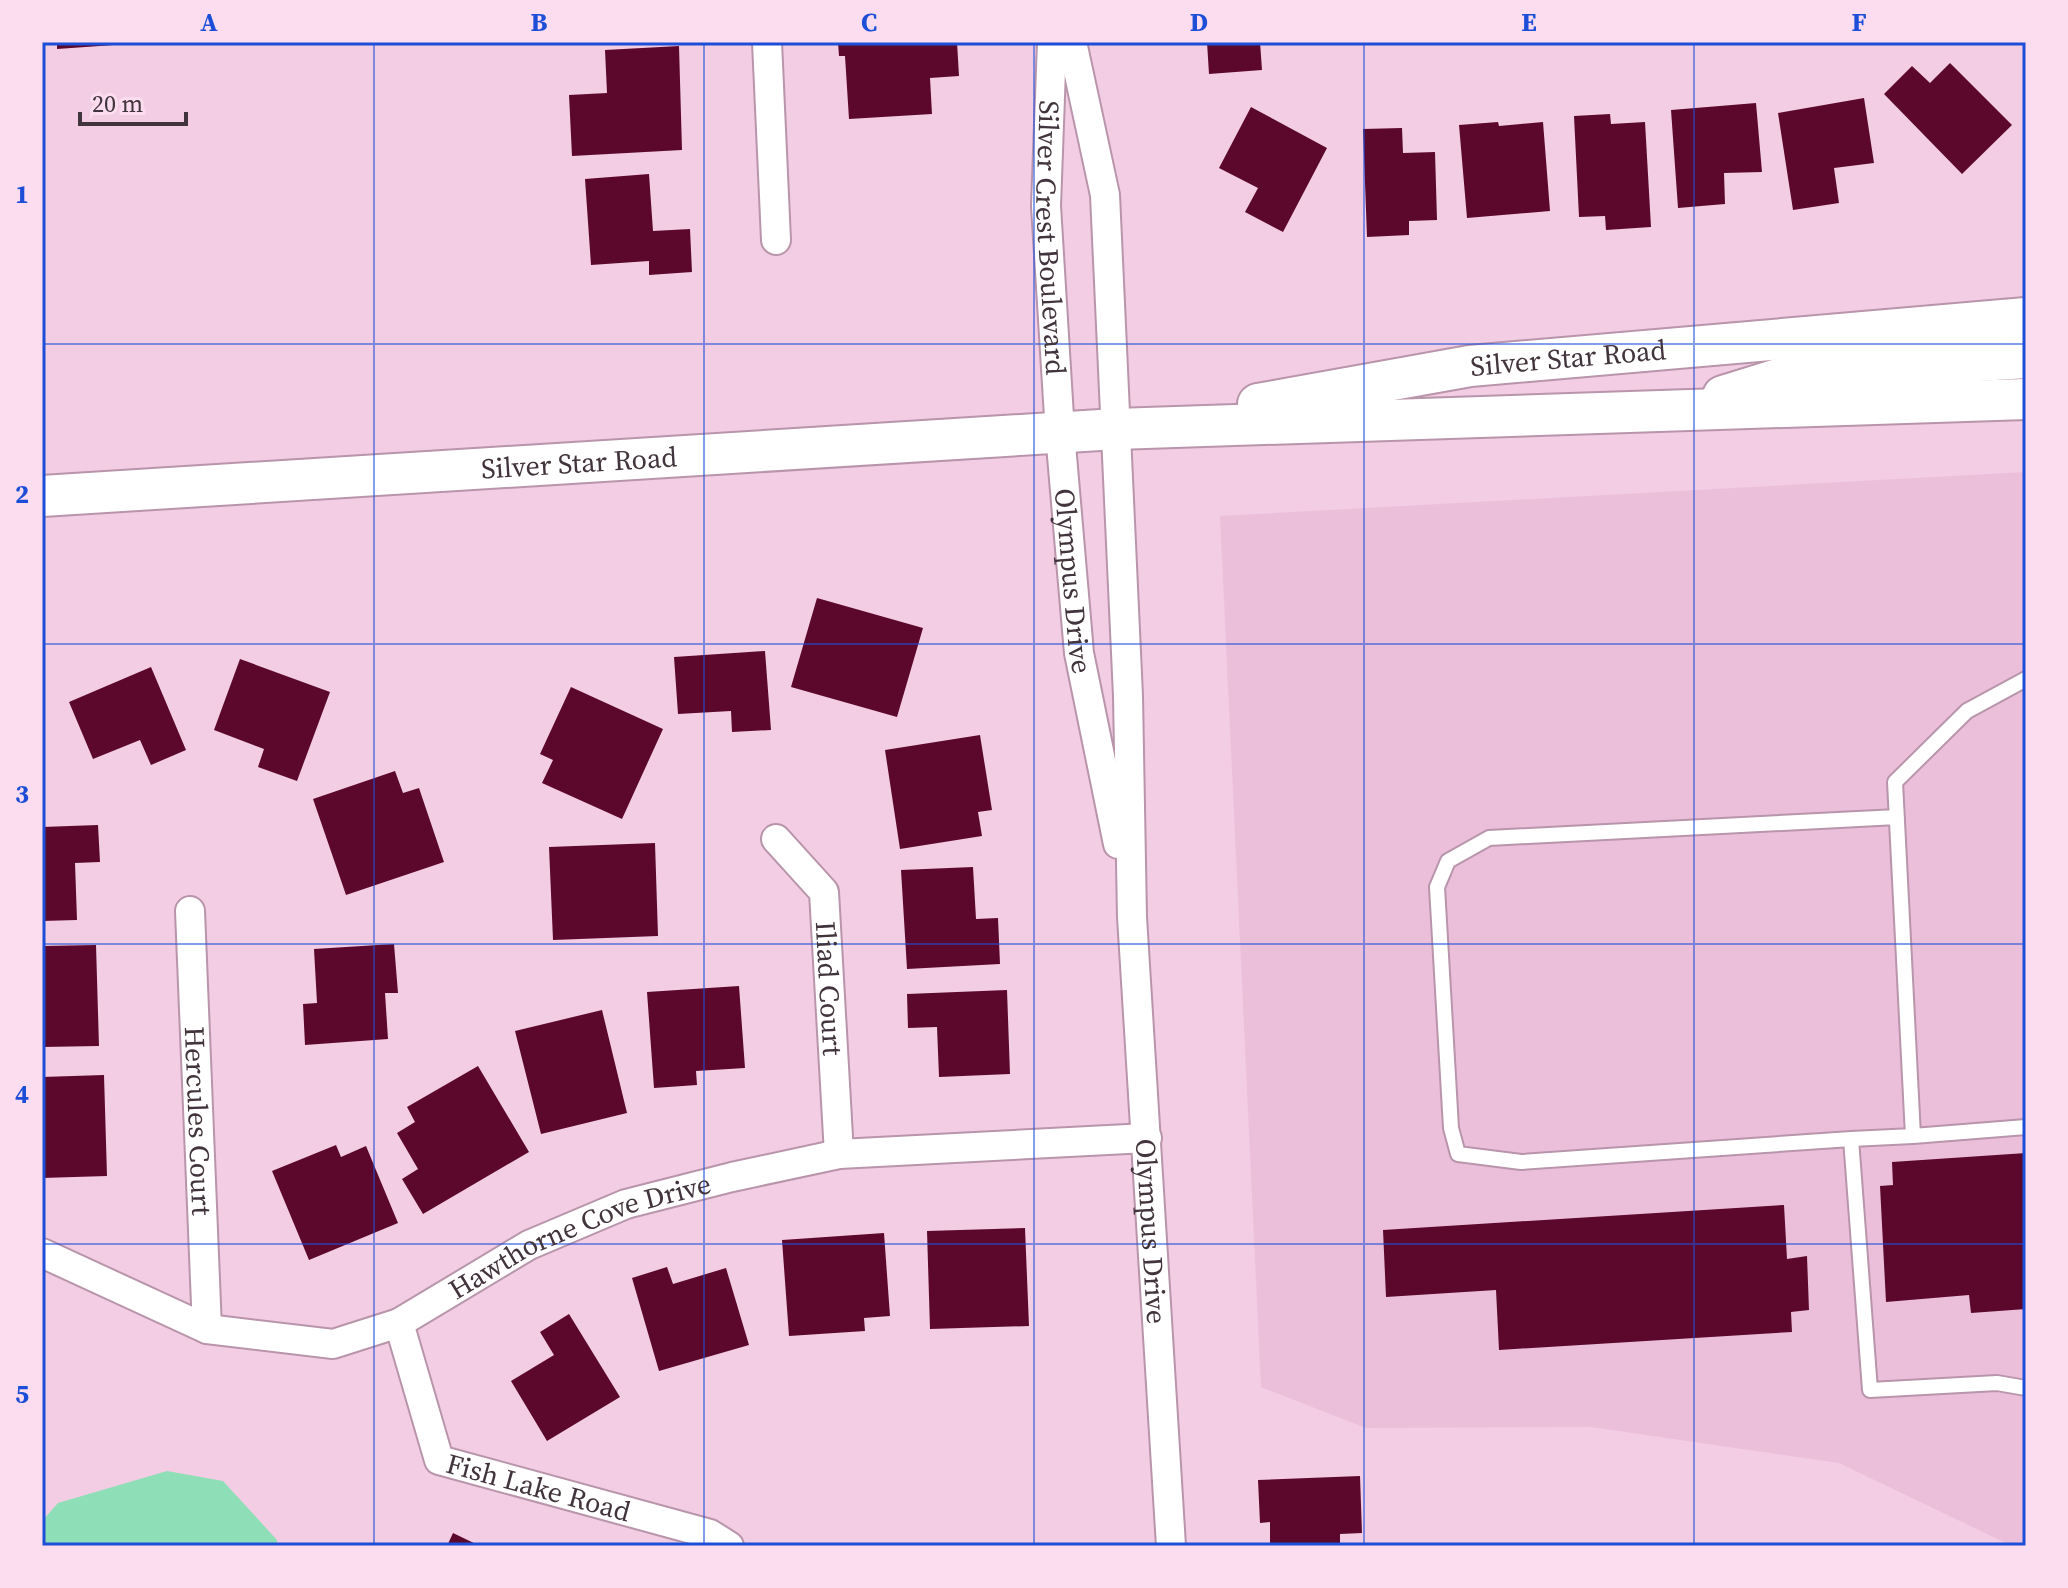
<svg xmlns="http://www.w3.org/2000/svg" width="2068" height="1588" font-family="'Source Serif 4',serif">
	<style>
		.built { fill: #ebbfda }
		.green { fill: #8edfb7 }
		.building { fill: #5c082d }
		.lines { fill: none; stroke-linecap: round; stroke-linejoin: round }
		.lane-casing { stroke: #b895aa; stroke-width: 18 }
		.street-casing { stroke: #b895aa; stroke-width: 32 }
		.secondary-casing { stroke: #b895aa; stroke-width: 44 }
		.lane { stroke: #fff; stroke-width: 14 }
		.street { stroke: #fff; stroke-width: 28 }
		.secondary { stroke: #fff; stroke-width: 40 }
		.grid { fill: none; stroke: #1d4ed8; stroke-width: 2; stroke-opacity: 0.55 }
		.labels { text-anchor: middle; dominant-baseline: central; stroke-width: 8; stroke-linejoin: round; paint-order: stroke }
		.street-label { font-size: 28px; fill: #42343c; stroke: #fbddef }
		.neatline { fill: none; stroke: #1d4ed8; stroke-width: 3 }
		.grid-label { font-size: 26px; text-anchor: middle; font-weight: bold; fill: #1d4ed8 }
	</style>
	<rect width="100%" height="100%" fill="#f2cde3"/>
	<path class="built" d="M2026 472V1546H2012L1839 1463 1591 1427 1366 1428 1261 1387 1220 516Z"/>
	<path class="green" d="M167 1471 223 1481 277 1540V1546H42V1521L58 1503Z"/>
	<path class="building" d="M57 42H114V45L57 49Z
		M838 42H957L959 76 930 78 932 114 849 119 845 56H839Z
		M1207 42H1260L1262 70 1209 74Z
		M679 46 682 150 572 156 569 95 607 93 605 50Z
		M1950 63 2012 125 1962 174 1884 94 1912 66 1930 83Z
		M1864 98 1874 163 1834 168 1839 203 1793 210 1778 113Z
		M1756 103 1762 172 1724 173 1725 204 1678 208 1671 110Z
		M1251 107 1327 148 1283 232 1245 212 1258 188 1219 168Z
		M1610 114 1611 124 1645 122 1651 227 1606 230 1605 216 1579 217 1574 116Z
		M1498 122 1499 126 1543 122 1550 211 1467 218 1459 125Z
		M1402 128 1403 153 1435 152 1437 220 1409 221V235L1367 237 1363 129Z
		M649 174 653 231 690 229 692 272 649 275V261L591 265 585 179Z
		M817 598 923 628 897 717 791 687Z
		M765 651 771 730 732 732 731 711 678 714 674 657Z
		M240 659 330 692 297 781 258 767 264 749 214 730Z
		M151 667 186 750 151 765 140 740 93 759 69 702Z
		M571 687 663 729 622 819 542 783 553 760 540 754Z
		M980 735 992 810 978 812 982 836 900 849 885 750Z
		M395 771 403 793 419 788 444 862 346 895 313 799Z
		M98 825 100 862 75 863 77 920 42 921V827Z
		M655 843 658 936 553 940 549 847Z
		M973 867 976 919 998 918 1000 964 907 969 901 870Z
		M394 944 398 993H385L388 1039 305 1045 303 1004 317 1003 314 949Z
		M96 945 99 1046 42 1047V946Z
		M739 986 745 1068 696 1071 697 1085 654 1088 647 992Z
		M1007 990 1010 1074 939 1077 937 1027 908 1028 907 994Z
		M602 1010 627 1113 541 1134 515 1031Z
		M478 1066 529 1152 423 1214 402 1179 418 1169 397 1133 415 1122 407 1107Z
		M104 1075 107 1176 42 1178V1077Z
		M336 1145 341 1157 366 1146 398 1223 309 1260 272 1171Z
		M2026 1153V1309L1971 1313 1969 1295 1886 1302 1880 1186 1893 1185 1892 1162Z
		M1784 1205 1787 1259 1807 1256 1809 1310 1791 1312 1792 1332 1499 1350 1496 1290 1386 1297 1383 1230Z
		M1025 1228 1029 1326 930 1329 927 1231Z
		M884 1233 890 1316 864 1318 865 1331 789 1336 782 1240Z
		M667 1267 673 1284 726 1268 749 1345 659 1371 632 1278Z
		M569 1314 620 1397 547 1441 511 1381 554 1355 540 1332Z
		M1360 1476 1362 1533 1340 1534V1546H1270V1522L1260 1523 1258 1480Z
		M453 1533 480 1546H447Z"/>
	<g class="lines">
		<g class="lane-casing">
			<path id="lane" d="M2026 679 1967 711 1895 782 1913 1136 2026 1127
				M1913 1136 1851 1139 1870 1390 1997 1383 2026 1388
				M1851 1139 1521 1162 1458 1154 1451 1128 1437 887 1448 861 1489 838 1897 817"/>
		</g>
		<g class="street-casing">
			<g id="street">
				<path d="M767 42 776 240"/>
				<path id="s1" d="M1052 42 1046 206 1060 433 1079 653 1118 844"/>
				<path id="s2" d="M1072 42 1105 195 1128 696 1132 917 1171 1546"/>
				<path id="s3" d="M776 839 824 892 839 1154"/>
				<path id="s4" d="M190 911 207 1329"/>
				<path id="s5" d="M42 1253 207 1329 333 1344 399 1323 529 1245 626 1204 732 1177 839 1154 1147 1138"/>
				<path id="s6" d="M399 1323 439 1460 710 1534 729 1546"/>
			</g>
		</g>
		<g class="secondary-casing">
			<g id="secondary">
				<path d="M1723 396 1801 372 2026 358"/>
				<path id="s7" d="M1258 404 1470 366 2026 318"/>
				<path id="s8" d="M42 496 1116 429 2026 399"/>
			</g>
		</g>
		<use href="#lane" class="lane"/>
		<use href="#street" class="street"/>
		<use href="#secondary" class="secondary"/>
	</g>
	<path class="grid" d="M374 42V1546M704 42V1546M1034 42V1546M1364 42V1546M1694 42V1546M42 344H2026M42 644H2026M42 944H2026M42 1244H2026"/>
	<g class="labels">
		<g class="street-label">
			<text stroke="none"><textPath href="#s1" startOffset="196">Silver Crest Boulevard</textPath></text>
			<text stroke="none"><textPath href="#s7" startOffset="314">Silver Star Road</textPath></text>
			<text stroke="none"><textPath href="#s8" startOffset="538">Silver Star Road</textPath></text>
			<text stroke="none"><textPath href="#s1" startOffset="540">Olympus Drive</textPath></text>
			<text stroke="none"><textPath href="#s3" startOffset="168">Iliad Court</textPath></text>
			<text stroke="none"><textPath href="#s4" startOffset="210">Hercules Court</textPath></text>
			<text stroke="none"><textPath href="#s2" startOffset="1194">Olympus Drive</textPath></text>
			<text stroke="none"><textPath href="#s5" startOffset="580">Hawthorne Cove Drive</textPath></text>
			<text stroke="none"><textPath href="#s6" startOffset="246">Fish Lake Road</textPath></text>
		</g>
	</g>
	<rect width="2068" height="1588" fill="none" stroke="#fbddef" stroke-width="88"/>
	<path d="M80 112v12h106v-12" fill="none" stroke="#42343c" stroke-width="4"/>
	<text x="92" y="112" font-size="24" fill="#42343c" stroke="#fbddef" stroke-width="6" paint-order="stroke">20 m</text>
	<rect x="44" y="44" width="1980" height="1500" class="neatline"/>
	<g class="grid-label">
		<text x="209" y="31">A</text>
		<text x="539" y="31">B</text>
		<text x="869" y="31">C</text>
		<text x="1199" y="31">D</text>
		<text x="1529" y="31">E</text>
		<text x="1859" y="31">F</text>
		<text x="22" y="203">1</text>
		<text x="22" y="503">2</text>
		<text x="22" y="803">3</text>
		<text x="22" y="1103">4</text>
		<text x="22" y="1403">5</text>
	</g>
</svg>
